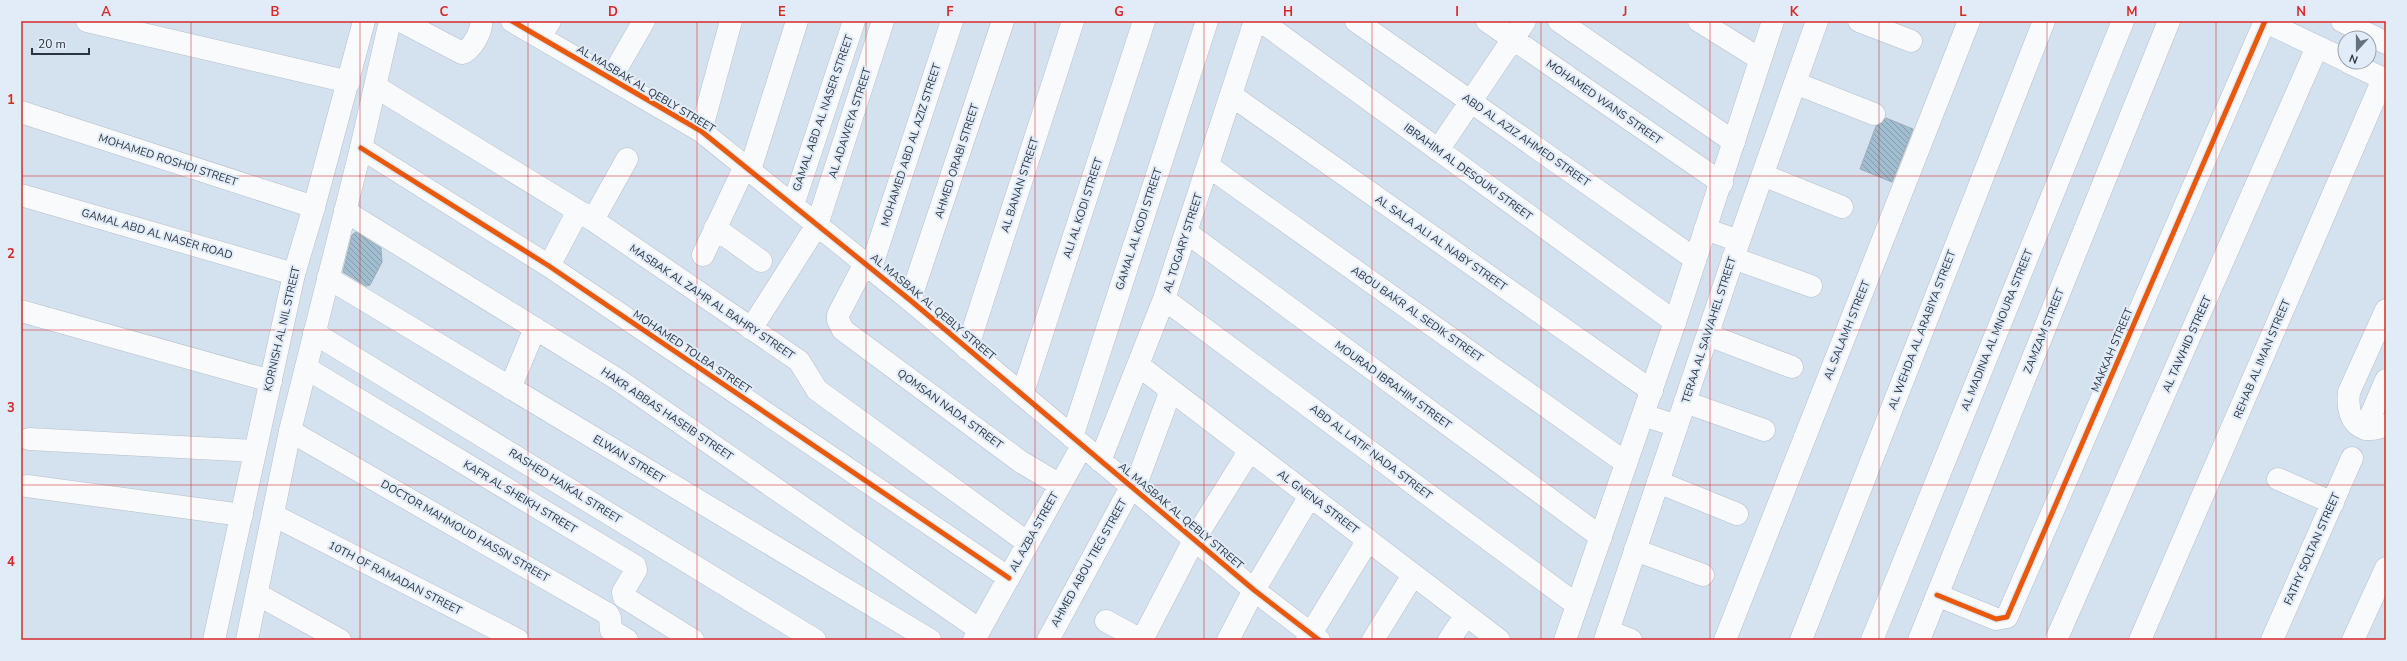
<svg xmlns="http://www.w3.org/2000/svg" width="2407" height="661" font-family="'Nunito Sans',sans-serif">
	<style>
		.building { fill: url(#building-back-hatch); stroke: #9eabb4 }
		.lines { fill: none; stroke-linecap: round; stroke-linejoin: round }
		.minor-casing { stroke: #b5bfcb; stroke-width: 23 }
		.major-casing { stroke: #b5bfcb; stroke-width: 23 }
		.minor { stroke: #f9fafc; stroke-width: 22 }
		.major { stroke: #f9fafc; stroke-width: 22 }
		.cycleway-casing { stroke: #e1ecf8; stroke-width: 8 }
		.cycleway { stroke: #e8590c; stroke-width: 5 }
		.grid { fill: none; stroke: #d62828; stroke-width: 1; stroke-opacity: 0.55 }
		.labels { text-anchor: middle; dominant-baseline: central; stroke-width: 4; stroke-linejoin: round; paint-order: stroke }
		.street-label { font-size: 11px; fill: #2b3541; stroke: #e1ecf8 }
		.neatline { fill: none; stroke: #d62828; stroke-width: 1.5 }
		.grid-label { font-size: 13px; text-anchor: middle; font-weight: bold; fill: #d62828 }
	</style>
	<defs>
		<pattern id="building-back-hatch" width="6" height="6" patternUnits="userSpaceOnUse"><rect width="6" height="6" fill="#a0becf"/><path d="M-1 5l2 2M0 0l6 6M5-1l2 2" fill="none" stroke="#839baa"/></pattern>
	</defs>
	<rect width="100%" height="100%" fill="#d4e1ee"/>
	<path class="building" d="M1886 118 1913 129 1892 182 1860 169 1876 126Z
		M356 232 381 248 382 262 370 285 366 286 343 272 352 235Z"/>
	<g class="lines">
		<g class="minor-casing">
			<path id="minor" d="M87 21 349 82
				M401 21 462 53C471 51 483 30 481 21
				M512 21 701 131 910 300 1254 590 1319 640
				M1261 21 1675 322
				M1356 21 1695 259
				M1487 21 1722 183
				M1559 21 1734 142
				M1699 21 1760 59
				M1859 21 1911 41
				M540 37 550 21
				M611 78 644 21
				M1795 83 1874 114
				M376 87 593 220 799 361 817 390 1028 543
				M1231 95 1652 391
				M21 112 314 207
				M701 131 731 21
				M361 148 549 266 1009 578
				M1438 150 1525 21
				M1208 166 1626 463
				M750 170 797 21
				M1763 175 1842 207
				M21 195 294 274
				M793 205 854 21
				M345 211 617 379 980 630
				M593 220 627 159
				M715 228 761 261
				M1186 232 1601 537
				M703 255 745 166
				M1733 258 1811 286
				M865 263 838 315V320L843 330 1021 462 1060 485
				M549 266 578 211
				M871 268 952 21
				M328 278 930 640
				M1164 299 1577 605
				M910 300 1003 21
				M2386 310 2349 392C2346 418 2358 438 2386 425
				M21 311 271 381
				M751 329 817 225 883 21
				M314 333 815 640
				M1708 335 1792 367
				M967 349 1073 21
				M1138 365 1499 640
				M306 368 635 566 636 570 623 592 624 597 693 640
				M510 388 535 328
				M1022 395 1144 21
				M1685 402 1764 430
				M2365 429 2386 380
				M290 431 608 614 610 618 611 630 627 640
				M1072 437 1207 21
				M29 439 255 451
				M1100 461 1164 299 1255 21
				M2278 479 2333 503
				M1658 482 1737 514
				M27 486 242 515
				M1134 490 1171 390
				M273 515 518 640
				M1635 550 1703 575
				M257 594 340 640
				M1937 595 1996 619 2007 617 2265 21
				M1106 621 1141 640
				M1608 631 1631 640
				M974 640 1082 446
				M1048 640 1131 487
				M1142 640 1194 540 1250 450
				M1228 640 1254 590 1310 496
				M1307 640 1368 540
				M1373 640 1413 575
				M1449 640 1466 615
				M1725 640 1969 21
				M1801 640 2044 21
				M1872 640 2123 21
				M1919 640 2169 21
				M2056 640 2317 47
				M2140 640 2383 79
				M2272 640 2352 458
				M2353 640 2386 568"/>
		</g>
		<g class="major-casing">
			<path id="major" d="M2264 21 2345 60
				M2342 21 2386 43
				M2348 62 2386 80
				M1705 229 1739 241
				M1643 415 1677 426
				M214 640 294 274 314 207 364 21
				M247 640 290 431 361 148 390 21
				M1565 640 1675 322 1773 21
				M1605 640 1739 241 1817 21"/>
		</g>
		<use href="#minor" class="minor"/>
		<use href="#major" class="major"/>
		<g class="cycleway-casing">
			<path id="cycleway" d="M512 21 701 131 910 300 1254 590 1319 640
				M361 148 549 266 1009 578
				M1937 595 1996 619 2007 617 2265 21"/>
		</g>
		<use href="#cycleway" class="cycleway"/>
	</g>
	<path class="grid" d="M191 21V640M360 21V640M528 21V640M697 21V640M866 21V640M1035 21V640M1204 21V640M1372 21V640M1541 21V640M1710 21V640M1879 21V640M2047 21V640M2216 21V640M21 176H2386M21 330H2386M21 485H2386"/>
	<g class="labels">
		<g class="street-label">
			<text transform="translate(646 89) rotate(31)">AL MASBAK AL QEBLY STREET</text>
			<text transform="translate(1604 102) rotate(35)">MOHAMED WANS STREET</text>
			<text transform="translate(823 113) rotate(-71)">GAMAL ABD AL NASER STREET</text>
			<text transform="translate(850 123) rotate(-72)">AL ADAWEYA STREET</text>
			<text transform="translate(1526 140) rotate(35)">ABD AL AZIZ AHMED STREET</text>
			<text transform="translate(911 145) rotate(-72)">MOHAMED ABD AL AZIZ STREET</text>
			<text transform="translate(168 160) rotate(18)">MOHAMED ROSHDI STREET</text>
			<text transform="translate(957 161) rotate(-72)">AHMED ORABI STREET</text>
			<text transform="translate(1468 172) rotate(36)">IBRAHIM AL DESOUKI STREET</text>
			<text transform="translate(1020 185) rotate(-72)">AL BANAN STREET</text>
			<text transform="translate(1083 208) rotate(-72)">ALI AL KODI STREET</text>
			<text transform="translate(1139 229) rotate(-72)">GAMAL AL KODI STREET</text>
			<text transform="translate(157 234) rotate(16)">GAMAL ABD AL NASER ROAD</text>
			<text transform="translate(1183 243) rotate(-72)">AL TOGARY STREET</text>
			<text transform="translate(1441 243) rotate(35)">AL SALA ALI AL NABY STREET</text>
			<text transform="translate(712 302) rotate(34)">MASBAK AL ZAHR AL BAHRY STREET</text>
			<text transform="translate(933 307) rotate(40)">AL MASBAK AL QEBLY STREET</text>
			<text transform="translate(1417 314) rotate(35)">ABOU BAKR AL SEDIK STREET</text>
			<text transform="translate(282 329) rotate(-77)">KORNISH AL NIL STREET</text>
			<text transform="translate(1709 330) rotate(-72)">TERAA AL SAWAHEL STREET</text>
			<text transform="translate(1847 330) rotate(-68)">AL SALAMH STREET</text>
			<text transform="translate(1922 330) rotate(-69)">AL WEHDA AL ARABIYA STREET</text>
			<text transform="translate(1997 330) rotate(-68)">AL MADINA AL MNOURA STREET</text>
			<text transform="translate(2044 331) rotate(-68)">ZAMZAM STREET</text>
			<text transform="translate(2187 344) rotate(-66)">AL TAWHID STREET</text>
			<text transform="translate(2112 350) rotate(-67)">MAKKAH STREET</text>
			<text transform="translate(692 352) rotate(34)">MOHAMED TOLBA STREET</text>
			<text transform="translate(2262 359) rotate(-67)">REHAB AL IMAN STREET</text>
			<text transform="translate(1393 385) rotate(36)">MOURAD IBRAHIM STREET</text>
			<text transform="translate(950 409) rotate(36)">QOMSAN NADA STREET</text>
			<text transform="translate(667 414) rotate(34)">HAKR ABBAS HASEIB STREET</text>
			<text transform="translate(1371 452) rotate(37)">ABD AL LATIF NADA STREET</text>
			<text transform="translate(629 459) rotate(31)">ELWAN STREET</text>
			<text transform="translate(565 486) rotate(32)">RASHED HAIKAL STREET</text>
			<text transform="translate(520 497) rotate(31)">KAFR AL SHEIKH STREET</text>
			<text transform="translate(1318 502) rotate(37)">AL GNENA STREET</text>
			<text transform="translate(1181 516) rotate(40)">AL MASBAK AL QEBLY STREET</text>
			<text transform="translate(465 531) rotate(30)">DOCTOR MAHMOUD HASSN STREET</text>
			<text transform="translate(1034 532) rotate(-61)">AL AZBA STREET</text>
			<text transform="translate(2312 549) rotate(-66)">FATHY SOLTAN STREET</text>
			<text transform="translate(1089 563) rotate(-61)">AHMED ABOU TIEG STREET</text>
			<text transform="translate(395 578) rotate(27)">10TH OF RAMADAN STREET</text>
		</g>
	</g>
	<rect width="2407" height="661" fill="none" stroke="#e1ecf8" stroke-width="44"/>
	<g transform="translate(2357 50) rotate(201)"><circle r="19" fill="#e1ecf8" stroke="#98a3af"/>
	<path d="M0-3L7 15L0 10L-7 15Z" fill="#66717e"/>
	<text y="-6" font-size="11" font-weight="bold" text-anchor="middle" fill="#2b3541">N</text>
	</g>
	<path d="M32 48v6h57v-6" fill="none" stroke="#2b3541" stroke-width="2"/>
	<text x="38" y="48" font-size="12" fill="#2b3541" stroke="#e1ecf8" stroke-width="3" paint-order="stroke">20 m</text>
	<rect x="22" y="22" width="2363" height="617" class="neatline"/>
	<g class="grid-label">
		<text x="106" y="16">A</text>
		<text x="275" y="16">B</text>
		<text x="444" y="16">C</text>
		<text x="613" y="16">D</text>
		<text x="782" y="16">E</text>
		<text x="950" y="16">F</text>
		<text x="1119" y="16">G</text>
		<text x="1288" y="16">H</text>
		<text x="1457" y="16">I</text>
		<text x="1625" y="16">J</text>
		<text x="1794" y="16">K</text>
		<text x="1963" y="16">L</text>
		<text x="2132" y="16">M</text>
		<text x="2301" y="16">N</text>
		<text x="11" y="104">1</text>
		<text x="11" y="258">2</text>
		<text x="11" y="412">3</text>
		<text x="11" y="566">4</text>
	</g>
</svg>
